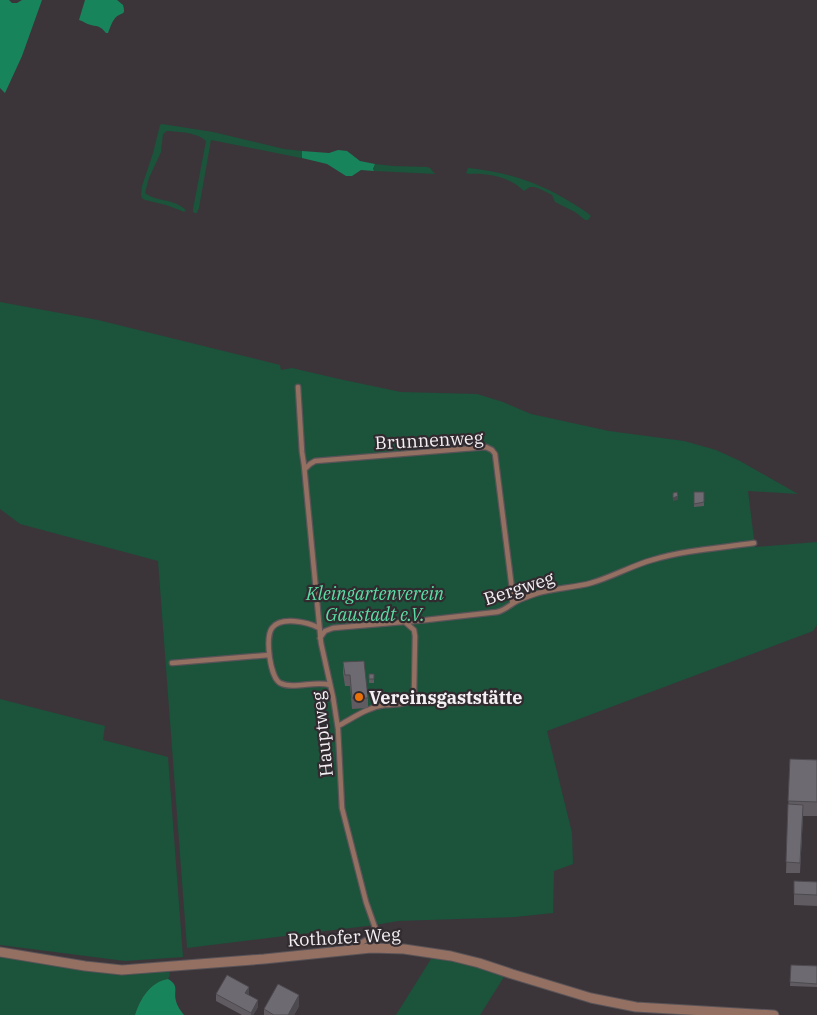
<svg xmlns="http://www.w3.org/2000/svg" width="817" height="1015" font-family="'IBM Plex Serif',serif">
	<style>
		.green { fill: #1b533b }
		.forest { fill: #18845b }
		.lines { fill: none; stroke-linecap: round; stroke-linejoin: round }
		.lane-casing { stroke: #595358; stroke-width: 7 }
		.street-casing { stroke: #595358; stroke-width: 11 }
		.lane { stroke: #937061; stroke-width: 4.5 }
		.street { stroke: #937061; stroke-width: 9 }
		.wall { fill: #5f5b61 }
		.shaded-wall { fill: #4d4a4f }
		.building { fill: #6e6a71; stroke: #4d4a4f }
		.food-dot { fill: #e8710a; stroke: #312b30; stroke-width: 2 }
		.labels { text-anchor: middle; dominant-baseline: central; stroke-width: 4.5; stroke-linejoin: round; paint-order: stroke }
		.street-label { font-size: 18px; fill: #f4f0f4; stroke: #312b30 }
		.park-label { font-size: 18px; font-style: italic; fill: #5bdea5; stroke: #312b30 }
		.poi-label { font-size: 18px; font-weight: bold; fill: #f4f0f4; stroke: #312b30; text-anchor: start }
	</style>
	<rect width="100%" height="100%" fill="#3b353a"/>
	<path class="green" d="M162 124 213 132 284 149 302 151V157L301 158 211 140 199 208 197 213H195L193 212V209L206 141C197 132 178 132 167 131L163 134 161 152 149 178 145 193C156 202 173 198 186 210L184 212 182 211 166 205 145 200 142 198 141 195 142 186 153 153 160 125Z
		M375 164 393 166 427 167 430 168 435 174 375 171 373 170Z
		M468 168C506 172 539 182 572 203 578 207 586 211 591 216L588 220H585L575 212 555 202 552 195 540 189 534 187H530L524 191C509 177 489 173 469 174L466 173Z
		M0 302 98 320 280 365 281 370 292 368 339 379 401 392 477 394 503 402 531 414 609 431 684 441 716 450 740 461 798 494 748 491 755 547 817 542V625L813 631 547 731 572 833 573 864 554 871 553 913 515 917 398 921 375 925 187 948 158 561 20 524 0 509Z
		M0 699 105 726 103 740 168 757 183 957 125 961 0 945Z
		M0 955 169 971 170 975 168 979C150 983 140 998 135 1015H0Z
		M442 957 471 965 504 977 480 1015H396L431 959Z"/>
	<path class="forest" d="M0 0H9L12 3H17L22 0H42L22 56 5 93 0 88Z
		M85 0H117L123 5C126 16 122 12 116 17 112 21 110 28 108 33H106C100 26 100 27 91 25 86 24 83 21 79 20Z
		M338 150 347 151 360 161 375 164 373 169 374 171 361 170 352 176H346L327 164 302 158V151L329 153Z
		M168 979C180 986 173 991 176 1001 177 1006 181 1011 184 1015H135C140 999 150 982 168 979Z"/>
	<g class="lines">
		<g class="lane-casing">
			<path id="lane" d="M298 387 302 452 304 465 321 643 333 697 338 729 342 808 366 902 377 933 353 948
				M305 469 310 464 315 461 486 447 492 450 495 454 513 597 512 604
				M319 628C308 622 281 616 272 628 265 638 270 677 280 683 294 690 315 680 330 685
				M320 638 325 631 333 628 426 620 497 612C505 610 510 605 517 601 523 598 529 596 535 594 553 588 573 588 591 583 612 577 631 566 652 560 685 550 720 548 754 543
				M172 663 269 655
				M338 726C353 718 368 707 385 705 395 704 408 706 414 696L415 636 414 630 405 622"/>
		</g>
		<g class="street-casing">
			<path id="street" d="M0 952 85 966 122 970 264 959 371 948 404 949 451 956 479 963 512 974 591 998 636 1007 774 1015"/>
		</g>
		<use href="#lane" class="lane"/>
		<use href="#street" class="street"/>
	</g>
	<path class="wall" d="M694 492H704V506L694 507Z
		M343 662 368 698V708L352 709 350 686H345L343 673Z
		M369 674H374V683H369Z
		M790 759 817 760V816H803L800 873H786Z
		M794 881 817 882V906L794 905Z
		M791 965 817 966V987L790 986Z
		M216 994H249L248 995 258 1007 253 1015H242L216 1001Z
		M299 1006 294 1015H264V1009Z"/>
	<path class="shaded-wall" d="M678 496V500L673 501V498Z
		M249 987V994L245 1000V993Z
		M299 995V1006L294 1015H288Z
		M258 1000V1007L253 1015H251V1013Z"/>
	<path class="building" d="M677 492 678 496 673 498V493Z
		M694 492H704V502L694 504Z
		M364 661 368 698H352L350 675H345L343 662Z
		M369 674H374V679H369Z
		M790 759 817 760V802L788 801Z
		M788 804 803 805 800 863 786 862Z
		M794 881 817 882V895L794 894Z
		M791 965 817 966V984L790 982Z
		M227 975 249 987 245 993 258 1000 251 1013 216 994Z
		M278 984 299 995 288 1015H274L264 1009Z"/>
	<circle class="food-dot" cx="359" cy="697" r="5"/>
	<g class="labels">
		<g class="street-label">
			<text transform="translate(429 440) rotate(-3)">Brunnenweg</text>
			<text transform="translate(519 588) rotate(-18)">Bergweg</text>
			<text transform="translate(322 734) rotate(-96)">Hauptweg</text>
			<text transform="translate(344 937) rotate(-3)">Rothofer Weg</text>
		</g>
		<g class="park-label">
			<text x="375" y="593">Kleingartenverein<tspan x="375" dy="21">Gaustadt e.V.</tspan></text>
		</g>
		<g class="poi-label">
			<text x="369" y="697">Vereinsgaststätte</text>
		</g>
	</g>
</svg>
